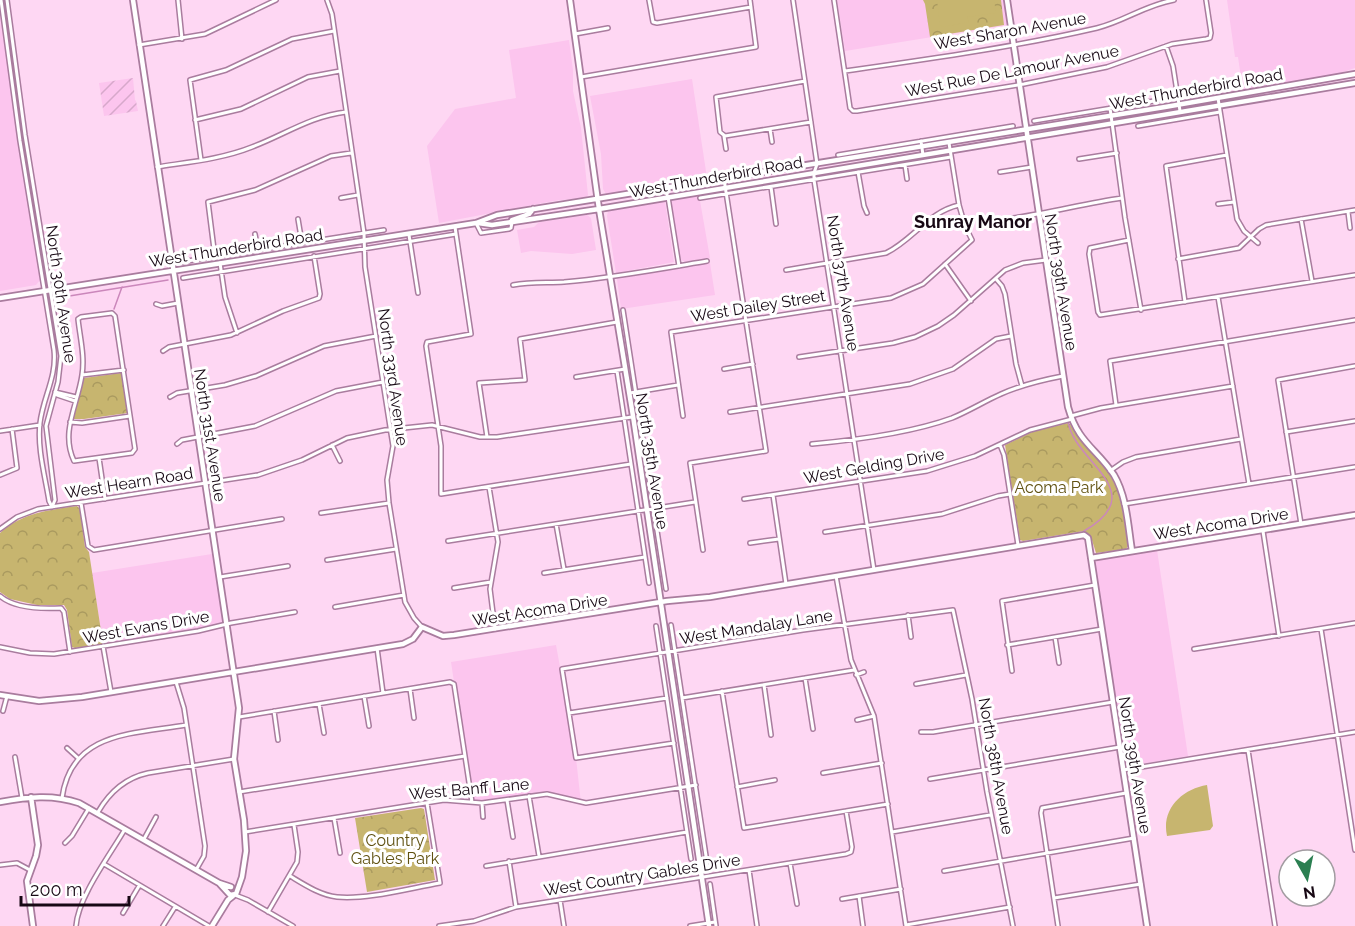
<svg xmlns="http://www.w3.org/2000/svg" width="1355" height="926" font-family="Raleway,sans-serif">
	<style>
		.built { fill: #fcc5ee }
		.industrial { fill: url(#industrial-furrows) }
		.forest { fill: url(#forest-crowns) }
		.garden { fill: #c7b56f }
		.lines { fill: none; stroke-linecap: round; stroke-linejoin: round }
		.stream { stroke: #cb87bb; stroke-width: 1.5 }
		.street-casing { stroke: #a97c9e; stroke-width: 6 }
		.secondary-casing { stroke: #a97c9e; stroke-width: 8 }
		.street { stroke: #fff; stroke-width: 3 }
		.secondary { stroke: #fff; stroke-width: 4.5 }
		.labels { text-anchor: middle; dominant-baseline: central; stroke-width: 6; stroke-linejoin: round; paint-order: stroke }
		.street-label { font-size: 16px; fill: #170814; stroke: #fff }
		.park-label { font-size: 16px; fill: #605111; stroke: #fff }
		.neighbourhood-label { font-size: 18px; font-weight: bold; fill: #170814; stroke: #fff }
	</style>
	<defs>
		<pattern id="industrial-furrows" width="10" height="10" patternUnits="userSpaceOnUse" patternTransform="scale(1.5)"><rect width="10" height="10" fill="#fcc5ee"/><path d="M-1 1l2-2M0 10L10 0M9 11l2-2" fill="none" stroke="#d7a8cb"/></pattern>
		<pattern id="forest-crowns" width="20" height="18" patternUnits="userSpaceOnUse" patternTransform="scale(1.5)"><rect width="20" height="18" fill="#c7b56f"/><path d="M2 6a3 3 0 1 1 6 0M12 15a3 3 0 1 1 6 0" fill="none" stroke="#aa9a5f"/></pattern>
	</defs>
	<rect width="100%" height="100%" fill="#fed7f3"/>
	<path class="built" d="M837 0H1004L1007 25 845 51Z
		M1227 0H1355V68L1334 75 1243 91 1238 57H1235Z
		M0 5 19 143 40 280 36 285 0 291Z
		M569 40 573 70V91L581 128 588 195 585 199 559 200 439 223 427 146 455 109 516 98 509 50Z
		M692 79 707 178 606 194 603 189 601 154 590 96Z
		M699 195 710 258 685 262 680 259 671 200Z
		M665 201 674 262 616 273 607 216 608 211Z
		M587 215 591 218 596 250 572 254 531 251 521 253 517 230 534 227 539 222Z
		M710 263 715 295 621 309 617 279Z
		M1157 550 1188 756 1129 766 1126 764 1095 563 1098 560Z
		M212 554 223 620 221 623 202 628 103 644 92 573Z
		M556 645 560 667 562 669 576 758 581 803 547 794 482 803 472 802 451 662Z"/>
	<path class="industrial" d="M133 78 135 100 136 101 138 111 104 116 99 83Z"/>
	<path class="forest" d="M923 0H1001L1004 25 930 37 925 4Z
		M121 373 128 413 84 419H73L84 378Z
		M1068 423 1070 424C1081 445 1099 457 1111 477 1123 497 1124 523 1128 546L1126 549 1096 553 1091 537 1084 531 1023 541 1020 540 1005 445 1032 432Z
		M77 506 80 509 85 547 89 552 103 644 75 648 72 647 67 610 64 605H37L10 599 0 592V533C22 513 48 510 77 506Z
		M421 808 424 809 435 880 367 892 355 818Z"/>
	<path class="garden" d="M937 0H994L996 13 967 17 969 22 943 27 940 25Z
		M1207 785 1213 826 1210 830 1167 836C1161 809 1182 789 1207 785Z"/>
	<g class="lines">
		<path class="stream" d="M57 298 168 280
			M114 309 122 287
			M1068 420C1071 461 1154 491 1084 531"/>
		<g class="street-casing">
			<path id="street" d="M1 0 20 141 54 350C57 377 43 397 40 423 37 448 45 476 49 501L52 507
				M7 0 25 135 61 356 58 382 46 426 55 500 52 507
				M178 0 182 39
				M327 0 332 14 364 233 365 267 393 446 387 480 389 503 405 602 414 618 422 627
				M649 0 653 22 657 23 751 7
				M793 0 817 164 814 173V180L874 570
				M834 0 850 108 853 111H857L1024 84 1107 67 1172 44 1206 39 1210 38 1211 33 1206 0
				M575 34 608 28
				M139 45 205 34 276 0
				M1166 46 1173 66 1180 111
				M845 71C929 59 1015 47 1097 28 1125 21 1145 5 1174 0
				M581 77 756 47 750 0
				M805 81 716 97 720 132 725 136 811 122
				M1218 98 1237 219 1244 231 1258 243
				M1110 108 1125 218 1141 310
				M195 120 241 109 308 77 340 71
				M1034 121 1178 97
				M1138 126 1220 112
				M770 129 772 142
				M724 136 726 149
				M921 141 923 155
				M838 155 1013 126
				M1079 159 1117 153
				M201 160 190 80 226 70 292 39 334 31
				M905 165 907 179
				M157 167C189 162 222 159 252 147 284 135 311 116 346 112
				M858 172 864 206 867 213
				M1000 172 1032 167
				M771 187 776 224
				M664 188 668 197 679 266
				M341 198 358 195
				M700 198 951 157
				M1218 204 1234 202
				M1348 212 1350 228
				M1013 218C1050 213 1086 203 1122 198
				M298 219 302 243
				M1301 219 1312 281
				M476 223 481 233 509 229 511 228 512 222
				M455 227 471 334 427 342 426 346 441 446V494L631 464
				M255 234 258 250
				M409 235 418 293
				M1129 240 1090 248 1089 254 1098 312 1100 315 1355 275
				M215 257 208 202 255 190 331 156 351 153
				M1178 259 1239 248 1259 229 1266 225 1355 210
				M181 262 384 230
				M220 263 225 297 237 333
				M945 264 971 301
				M786 270 886 253C913 240 928 212 959 205
				M183 278 456 234
				M996 279 1002 286 1005 294 1016 364 1022 386
				M513 285C530 282 547 283 564 282 612 278 660 269 707 261
				M1218 297 1249 484
				M1185 302 1166 166 1227 155
				M156 304 162 306 178 303
				M623 310 666 589
				M112 313 115 316 135 449 132 453 74 461C60 432 78 404 82 375 85 356 80 338 78 319L81 317Z
				M163 351 169 347 231 335 283 311 319 298 320 294 314 256
				M799 357 893 343 915 337 938 326 954 315 1005 270 1023 263 1046 260
				M724 369 753 364
				M617 371 649 583
				M82 375 124 370
				M576 377 625 369
				M55 392 76 397
				M55 392 57 395 75 401
				M630 393 678 385
				M170 397 177 393 225 385 256 376 324 346 376 336
				M1116 405 1110 361 1355 320
				M730 412 910 384 953 369 996 339 1011 336
				M683 416 671 332 891 298 923 284 972 240 965 226 959 205 949 143
				M1071 416 1101 408 1233 386
				M70 422 82 423 130 416
				M0 431 40 425
				M1286 432 1355 421
				M487 437 479 383 525 380 520 339 617 322
				M177 444 182 440 255 426 336 391 383 382
				M812 444C856 440 911 433 952 418 969 411 985 401 1001 394 1021 385 1042 380 1063 376
				M332 445 340 461
				M1000 445 1004 455 1018 545
				M99 458 105 499
				M1110 471 1123 462 1136 457 1241 439
				M0 475 17 468 12 429
				M489 487 498 542 490 589 495 629
				M773 495 786 584
				M744 499 927 471 975 456 1030 430 1072 419
				M81 503 88 546 94 550 282 519
				M1124 504 1355 467
				M321 513 389 503
				M556 524 564 569
				M1301 524 1278 380 1355 366
				M0 529 17 517 38 509 258 475 302 460 347 438 385 430 432 425 480 437H497L632 417
				M1263 531 1279 636
				M825 532 942 514 998 496 1010 494
				M448 541 695 502
				M750 543 779 539
				M703 550 690 463 766 451 724 179
				M327 560 396 549
				M544 573 645 557
				M836 576 851 660 874 716 906 926
				M220 577 288 566
				M454 588 491 582
				M0 596C15 609 42 609 61 608L64 612 70 652
				M335 607 404 595
				M908 615 911 637
				M671 625 708 869
				M656 626 691 859
				M1321 629 1355 850
				M1055 637 1059 663
				M1007 645 1102 629
				M103 646 111 692
				M0 647 30 653 54 654 198 631 231 623 295 612
				M377 648 383 693
				M1194 649 1355 623
				M1012 671 1002 601 1095 585
				M856 675 864 672
				M805 678 813 729
				M176 682 184 708 205 846 204 856 196 870
				M916 684 966 675
				M764 685 771 735
				M410 689 414 718
				M722 691 744 828 888 804
				M364 696 369 726
				M682 698 854 670
				M319 704 324 733
				M3 711 7 696
				M274 711 278 740
				M569 713 667 698
				M239 717 450 682 454 684 472 802
				M857 720 874 716
				M921 732H933L1113 702
				M674 743 576 758 562 669 803 630 953 610 972 699 987 792 1013 926
				M67 748 78 758
				M1248 750 1275 926
				M15 757 22 798
				M1123 770 1355 732
				M823 773 882 763
				M930 779 1120 747
				M737 787 775 780
				M239 792 465 756
				M529 796 539 856
				M62 798C71 731 134 734 186 725
				M507 800 513 837
				M482 803 483 817
				M98 812C109 793 125 778 148 773L234 759
				M334 818 340 853
				M245 832 444 800 482 803 547 794 586 803 696 785
				M892 832 990 815
				M144 839 156 817
				M65 843 72 836 89 808
				M509 861 516 907
				M790 863 797 904
				M104 864 209 926
				M0 865 17 863 30 870
				M486 866 687 832
				M749 870 757 926
				M944 871 1134 838
				M290 876C305 885 320 895 337 897 367 900 410 888 440 883L427 803
				M710 884 716 926
				M72 888 85 896
				M235 895 248 900 293 926
				M859 896 863 926
				M1054 898 1141 884
				M842 899 901 889
				M560 900 564 926
				M268 912 297 862 298 852 294 825
				M123 913 139 886
				M906 925 1010 907
				M76 926C78 897 110 855 125 829
				M163 926 175 907
				M439 926 474 921 516 907 846 854 851 852 852 847 846 811
				M690 926 715 922
				M1058 926 1041 813 1042 808 1126 793"/>
		</g>
		<g class="secondary-casing">
			<path id="secondary" d="M133 0 239 708 234 759 244 820 246 851 242 877 236 894 230 895 219 883
				M570 0 599 209 633 416 709 926
				M1007 0 1068 407C1078 443 1096 448 1114 475 1127 497 1128 526 1132 551
				M512 220 529 214 533 209
				M478 223 492 225 599 209 1355 83
				M0 298 476 223 497 215 1165 107 1355 74
				M1091 558 1355 515
				M0 695 39 701 82 697 403 644 413 639 422 627 443 636 454 635 667 601 710 597 1084 535 1088 538 1147 926
				M31 797 38 845 36 856 27 881 33 926
				M0 802C28 797 52 794 79 803L219 883 231 887
				M212 926 228 900 233 896"/>
		</g>
		<use href="#street" class="street"/>
		<use href="#secondary" class="secondary"/>
	</g>
	<g class="labels">
		<g class="street-label">
			<text transform="translate(1010 31) rotate(-10)">West Sharon Avenue</text>
			<text transform="translate(1012 71) rotate(-11)">West Rue De Lamour Avenue</text>
			<text transform="translate(1196 89) rotate(-10)">West Thunderbird Road</text>
			<text transform="translate(716 177) rotate(-10)">West Thunderbird Road</text>
			<text transform="translate(236 248) rotate(-9)">West Thunderbird Road</text>
			<text transform="translate(1061 282) rotate(81)">North 39th Avenue</text>
			<text transform="translate(843 283) rotate(81)">North 37th Avenue</text>
			<text transform="translate(61 294) rotate(82)">North 30th Avenue</text>
			<text transform="translate(758 306) rotate(-9)">West Dailey Street</text>
			<text transform="translate(393 377) rotate(82)">North 33rd Avenue</text>
			<text transform="translate(210 435) rotate(81)">North 31st Avenue</text>
			<text transform="translate(652 461) rotate(81)">North 35th Avenue</text>
			<text transform="translate(874 466) rotate(-10)">West Gelding Drive</text>
			<text transform="translate(129 483) rotate(-9)">West Hearn Road</text>
			<text transform="translate(1221 524) rotate(-9)">West Acoma Drive</text>
			<text transform="translate(540 610) rotate(-9)">West Acoma Drive</text>
			<text transform="translate(146 627) rotate(-10)">West Evans Drive</text>
			<text transform="translate(756 627) rotate(-9)">West Mandalay Lane</text>
			<text transform="translate(1135 765) rotate(81)">North 39th Avenue</text>
			<text transform="translate(996 766) rotate(80)">North 38th Avenue</text>
			<text transform="translate(469 789) rotate(-5)">West Banff Lane</text>
			<text transform="translate(642 875) rotate(-9)">West Country Gables Drive</text>
		</g>
		<g class="park-label">
			<text x="1059" y="487">Acoma Park</text>
			<text x="395" y="840">Country<tspan x="395" dy="18">Gables Park</tspan></text>
		</g>
		<g class="neighbourhood-label">
			<text x="973" y="221">Sunray Manor</text>
		</g>
	</g>
	<g transform="translate(1307 878) rotate(171)"><circle r="28" fill="#ffffff" stroke="#a29ca1" stroke-width="1.5"/>
	<path d="M0-4.5L10 22L0 15L-10 22Z" fill="#2b7f51"/>
	<text y="-9" font-size="16" font-weight="bold" text-anchor="middle" fill="#170814">N</text>
	</g>
	<path d="M21 896v9h108v-9" fill="none" stroke="#170814" stroke-width="3"/>
	<text x="30" y="896" font-size="18" fill="#170814" stroke="#ffffff" stroke-width="4.5" paint-order="stroke">200 m</text>
</svg>
